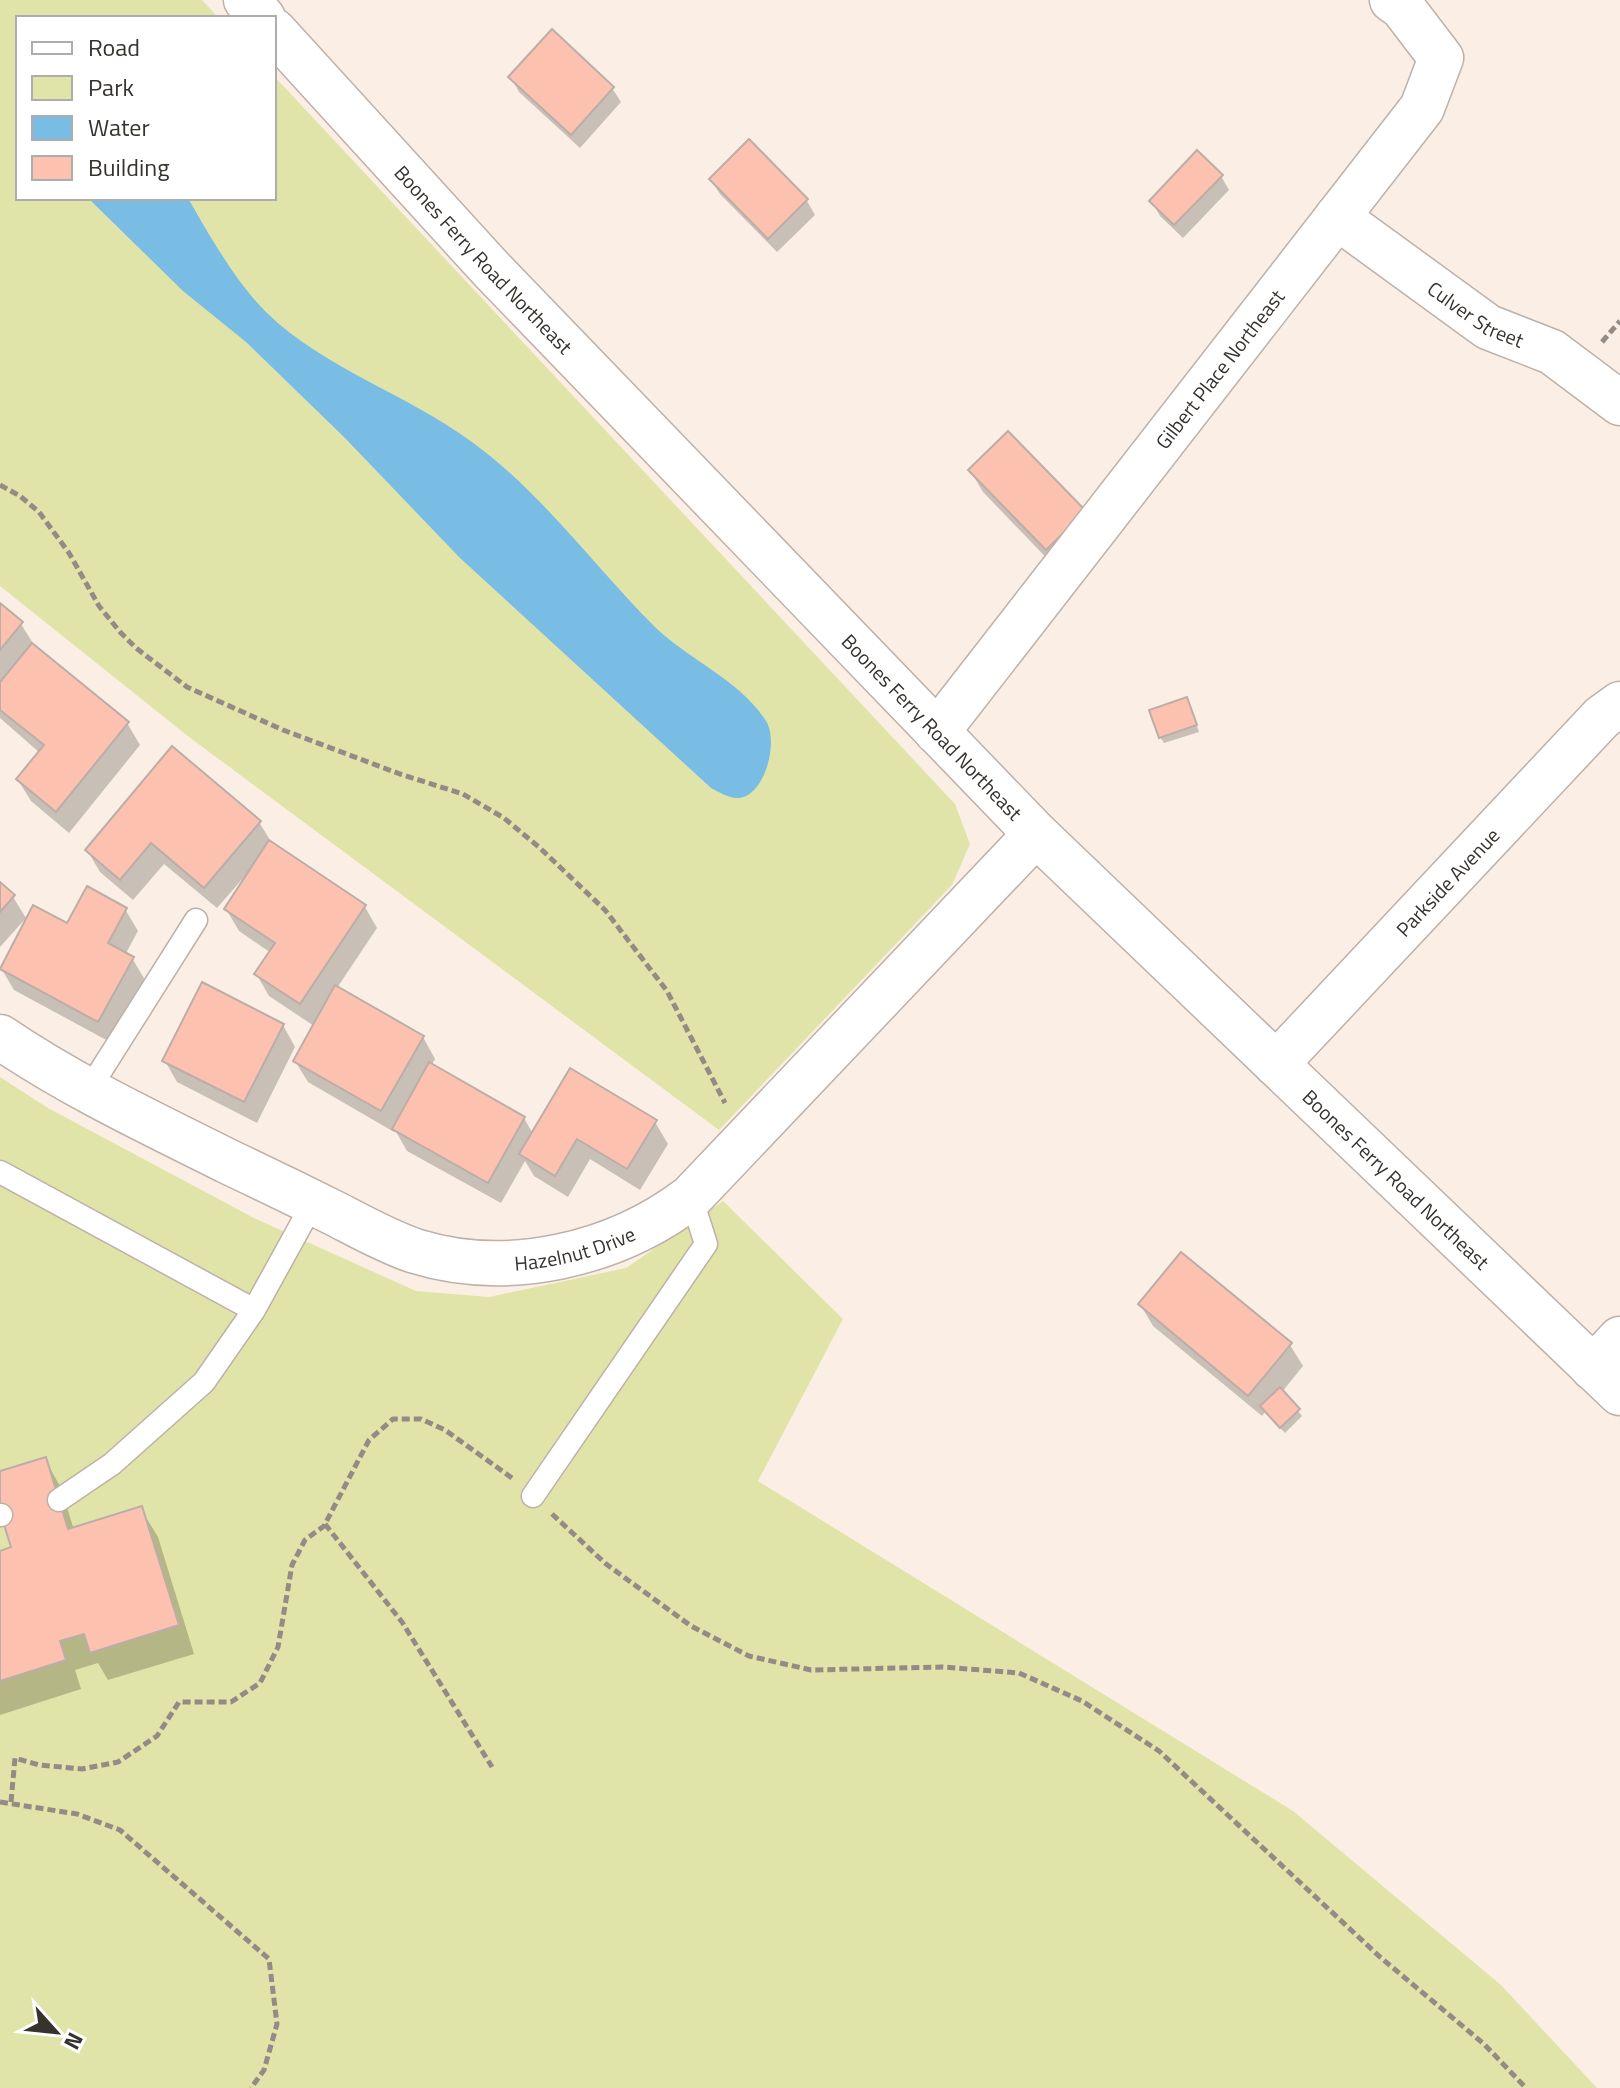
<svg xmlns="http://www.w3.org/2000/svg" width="1620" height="2088" font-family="'Titillium Web',sans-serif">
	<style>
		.green { fill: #e1e4a8 }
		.water { fill: #79bde4 }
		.shadow { fill: #0003 }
		.building { fill: #fcc2af; stroke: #bcada8; stroke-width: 2 }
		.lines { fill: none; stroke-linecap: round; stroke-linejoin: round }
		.service-casing { stroke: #bdb1a8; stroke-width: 25 }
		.minor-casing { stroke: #bdb1a8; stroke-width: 47 }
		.secondary-casing { stroke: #bdb1a8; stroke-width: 47 }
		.path { stroke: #938b85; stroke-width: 5; stroke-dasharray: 8 4; stroke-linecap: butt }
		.service { stroke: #fff; stroke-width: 22 }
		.minor { stroke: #fff; stroke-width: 44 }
		.secondary { stroke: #fff; stroke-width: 44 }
		.labels { text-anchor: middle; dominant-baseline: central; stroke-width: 6; stroke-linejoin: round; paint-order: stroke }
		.street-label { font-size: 20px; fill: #36322e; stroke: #fff }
	</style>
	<rect width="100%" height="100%" fill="#fbefe5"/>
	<path class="green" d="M0 0H202L219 18H18V198H274V76L955 804 970 844 952 885 719 1130 189 737 0 586Z
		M0 1077 48 1108 254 1218 416 1291 489 1297 626 1268 723 1201 843 1319 758 1481 1293 1811 1501 1985 1597 2088H0Z"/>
	<path class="water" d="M88 198H188C209 235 237 284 267 313 325 369 407 394 472 442 542 493 594 566 655 627 689 660 740 680 766 721 778 740 767 786 746 796 734 802 721 793 711 788L460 558 344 437 246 342 183 291Z"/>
	<path class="shadow" d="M511 77 612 88 621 102 580 148 519 92Z
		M749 142 807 201 815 215 777 252 720 194 711 180Z
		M1221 176 1229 190 1183 238 1160 216 1152 202Z
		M970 470 1084 513 1059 571 983 492Z
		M0 606 21 624 34 645 127 723 140 745 69 833 31 801 18 780 40 753 0 718Z
		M1190 706 1199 732 1164 743 1160 737Z
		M259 822 273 845 365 907 377 928 337 988 423 1037 435 1059 431 1066 524 1118 533 1134 655 1122 668 1144 640 1190 590 1159 568 1197 534 1176 525 1161 501 1203 407 1151 395 1130 394 1132 308 1082 295 1061 314 1026 269 996 257 975 271 953 239 931 226 909 247 878 245 876 217 908 164 864 133 900 100 872 87 850Z
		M0 885 13 897 26 918 0 947Z
		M125 909 138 931 125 955 132 958 145 980 110 1042 14 990 1 968 67 926Z
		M283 1025 295 1047 257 1123 177 1082 165 1061Z
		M1140 1304 1290 1345 1303 1366 1282 1392 1302 1416 1285 1433 1265 1412 1262 1416 1153 1326Z
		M45 1459 61 1488 74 1530 141 1509 158 1537 194 1654 108 1680 98 1663 75 1670 81 1689 0 1715V1553L14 1548 0 1473Z"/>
	<path class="building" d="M552 29 614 87 571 135 508 77Z
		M749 139 808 199 768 239 709 179Z
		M1197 150 1223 175 1174 225 1149 201Z
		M1008 431 1086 511 1046 550 968 470Z
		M0 603 23 622 0 650Z
		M32 643 129 722 56 812 16 779 44 745 0 710V682Z
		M1187 697 1197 725 1159 738 1149 710Z
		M172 746 261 821 204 888 151 843 120 880 85 850Z
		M269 840 366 905 300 1004 254 974 275 943 224 909Z
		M0 882 15 895 0 912Z
		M87 886 127 908 108 943 134 957 98 1022 0 969 33 905 67 923Z
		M202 982 284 1024 244 1102 162 1061Z
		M335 985 424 1036 381 1111 293 1061Z
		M429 1062 525 1117 488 1183 392 1129Z
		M570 1068 657 1120 627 1169 577 1139 555 1176 519 1154Z
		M1181 1252 1292 1343 1248 1396 1138 1304Z
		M1280 1387 1300 1409 1280 1428 1260 1406Z
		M46 1457 68 1529 142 1506 179 1625 90 1653 84 1634 60 1641 66 1660 0 1681V1551L11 1547 0 1512V1471Z"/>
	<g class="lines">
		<g class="service-casing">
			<path id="service" d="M88 1091 196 920
				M0 1172 254 1310
				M533 1496 706 1244 691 1197
				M59 1500 112 1464 204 1382 254 1310 313 1203
				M0 1515H1"/>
		</g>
		<g class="minor-casing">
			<g id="minor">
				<path id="s1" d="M1337 217 1488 327 1552 352 1620 403"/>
				<path id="s2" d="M937 732 1422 108 1441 58 1402 7 1392 0"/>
				<path id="s3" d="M0 1037C72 1086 151 1123 229 1162 265 1179 302 1197 338 1215 363 1228 388 1242 415 1251 508 1280 615 1255 691 1197L1036 834"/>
				<path id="s4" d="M1276 1064 1602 717 1620 704"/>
				<path d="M1593 1368 1620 1339"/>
			</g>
		</g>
		<g class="secondary-casing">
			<g id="secondary">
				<path d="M246 0 263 18"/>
				<path id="s5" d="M274 31 491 269 1036 834 1620 1393"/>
			</g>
		</g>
		<path class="path" d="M1602 342 1620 321
			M0 485 20 496 39 512 69 553 99 606 120 632 136 648 187 687 283 730 400 774 463 794 504 818 540 848 605 910 667 991 725 1103
			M552 1514 606 1564 691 1626 749 1656 811 1670 943 1667 1019 1673 1082 1701 1159 1751 1380 1957 1484 2044 1526 2088
			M325 1524 402 1622 492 1767
			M0 1802 77 1814 120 1830 269 1959 277 2024 264 2070 251 2088
			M11 1802 15 1758 39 1765 82 1769 118 1762 157 1736 179 1702H231L260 1683 278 1647 292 1565 305 1540 324 1526 369 1440 393 1419H421L445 1430 512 1478"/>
		<use href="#service" class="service"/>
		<use href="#minor" class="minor"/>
		<use href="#secondary" class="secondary"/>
	</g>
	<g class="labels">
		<g class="street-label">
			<text stroke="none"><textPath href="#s5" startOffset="310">Boones Ferry Road Northeast</textPath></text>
			<text stroke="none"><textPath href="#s1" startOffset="170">Culver Street</textPath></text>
			<text stroke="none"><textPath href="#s2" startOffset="460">Gilbert Place Northeast</textPath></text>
			<text stroke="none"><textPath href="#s5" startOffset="958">Boones Ferry Road Northeast</textPath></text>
			<text stroke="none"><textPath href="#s4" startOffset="250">Parkside Avenue</textPath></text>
			<text stroke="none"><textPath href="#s5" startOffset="1606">Boones Ferry Road Northeast</textPath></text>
			<text stroke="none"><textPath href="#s3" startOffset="630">Hazelnut Drive</textPath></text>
		</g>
	</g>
	<rect x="16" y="16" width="260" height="184" fill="#ffffff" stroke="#afadab" stroke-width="2"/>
	<rect x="32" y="42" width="40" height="12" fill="#ffffff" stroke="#afadab" stroke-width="2"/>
	<text x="88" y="56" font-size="24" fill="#36322e">Road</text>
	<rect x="32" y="76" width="40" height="24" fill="#e1e4a8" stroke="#afadab" stroke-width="2"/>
	<text x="88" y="96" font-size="24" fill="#36322e">Park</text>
	<rect x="32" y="116" width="40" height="24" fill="#79bde4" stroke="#afadab" stroke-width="2"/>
	<text x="88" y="136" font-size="24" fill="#36322e">Water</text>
	<rect x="32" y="156" width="40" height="24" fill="#fcc2af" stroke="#afadab" stroke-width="2"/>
	<text x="88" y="176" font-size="24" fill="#36322e">Building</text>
	<g transform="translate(56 2032) rotate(117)" stroke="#ffffff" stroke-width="6" paint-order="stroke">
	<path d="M0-6L14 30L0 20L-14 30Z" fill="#36322e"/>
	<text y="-12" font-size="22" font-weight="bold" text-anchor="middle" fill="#36322e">N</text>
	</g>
</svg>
